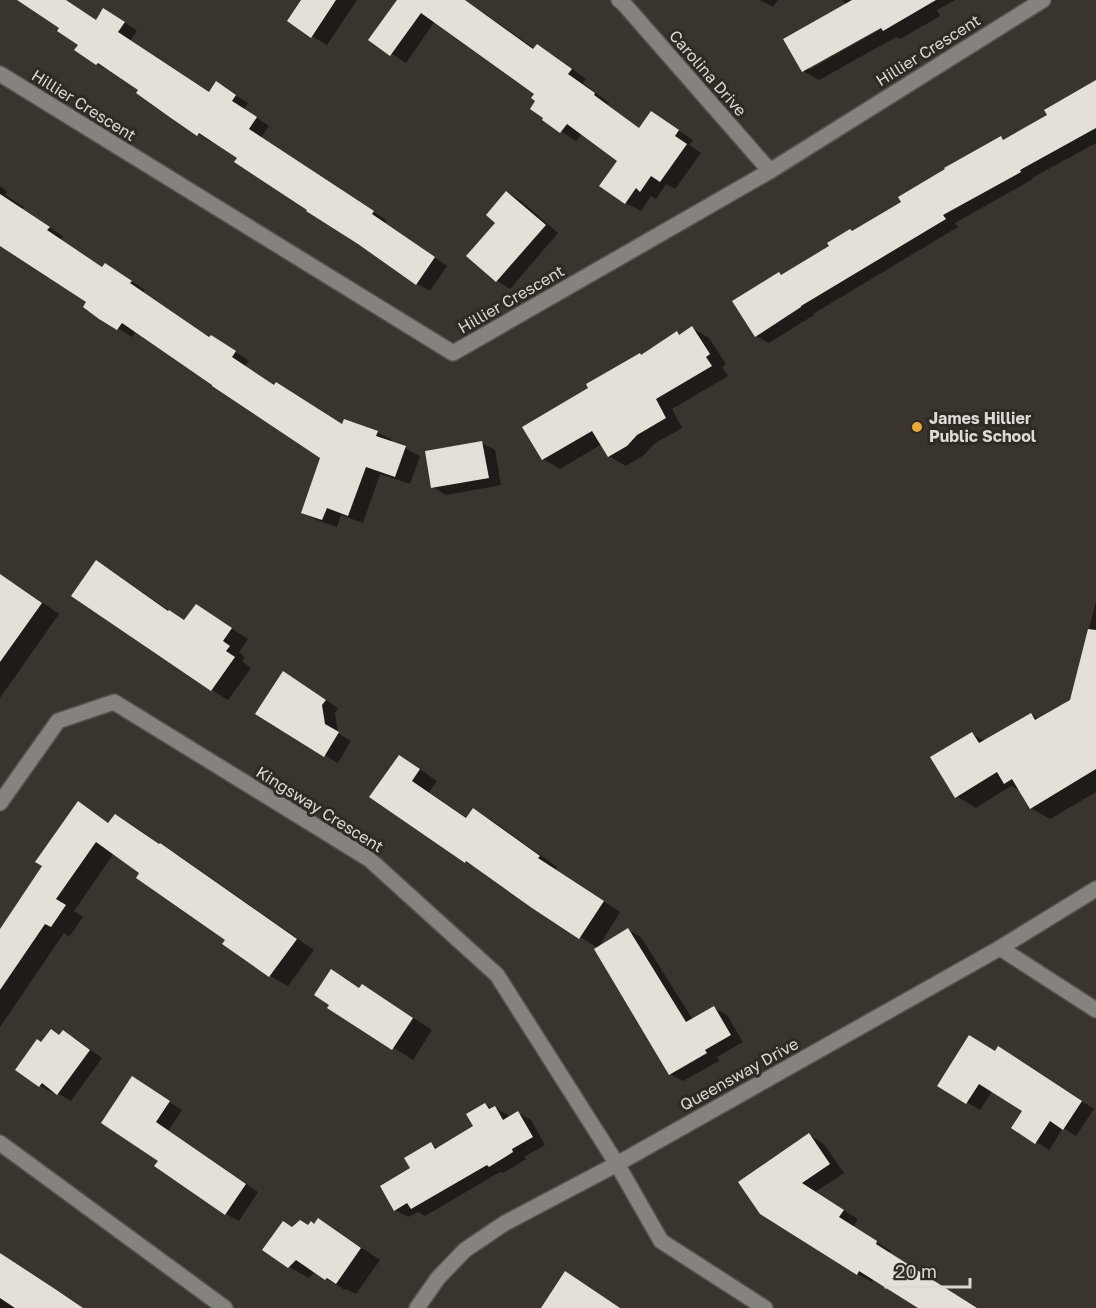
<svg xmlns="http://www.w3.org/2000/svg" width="1096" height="1308" font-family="'Golos Text',sans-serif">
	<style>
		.shadow { fill: #0007; fill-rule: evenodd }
		.building { fill: #e5e0d7 }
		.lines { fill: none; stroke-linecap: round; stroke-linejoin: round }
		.minor-casing { stroke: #56524c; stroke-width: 18 }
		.minor { stroke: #85827f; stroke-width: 15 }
		.poi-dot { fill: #eaaa38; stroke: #2f2a24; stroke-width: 2 }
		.labels { text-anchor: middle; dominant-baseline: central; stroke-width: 6; stroke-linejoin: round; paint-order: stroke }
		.street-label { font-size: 16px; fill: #dcdad5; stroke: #2f2a24 }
		.poi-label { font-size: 16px; font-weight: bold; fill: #dcdad5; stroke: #2f2a24; text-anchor: start }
	</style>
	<rect width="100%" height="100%" fill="#39342e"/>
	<path class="shadow" d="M20 0H66L97 21 117 17 137 31 130 41 210 94 229 91 248 103 244 109 269 126 261 138 386 220 385 223 447 266 430 291 417 284 212 140 211 142 172 117 140 89 111 70 110 71 97 64 80 45 61 28Z
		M302 0H357L327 45 312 36Z
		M399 0H465L535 49 538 46 553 55 586 79 583 83 609 103 608 105 640 129 652 113 693 140 689 145 701 153 675 189 666 184 656 199 651 196 641 211 626 203 619 160 582 133 576 141 544 120 537 101V94L435 21 406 63 370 40Z
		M760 0H778L773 7Z
		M843 0H955L937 10 940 16 900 39 896 37 819 80 803 71 846 5ZM887 23 888 25 809 70V66Z
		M1096 82V143L1032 178 1033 179 955 223 958 227 813 314 814 315 769 343 756 336 779 273 783 276 903 203 1001 138 1005 140 1049 116Z
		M0 186 7 191 5 195 24 207 22 209 63 236 61 240 103 268 106 265 120 273 145 290 143 293 210 338 225 345 249 361 245 366 275 386 343 426 377 432 392 440 391 443 405 448 420 456 410 484 380 474 363 523 341 515 337 527 317 520 303 512 322 457 136 331 132 337 100 318 88 302 0 244Z
		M507 193 520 200 558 233 510 289 497 281 468 256 497 222Z
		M692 328 709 338 726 364 722 367 728 376 672 409 682 428 654 444 644 455 626 466 609 456 602 444 560 469 543 459 524 427 642 356 677 333 681 335Z
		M482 443 495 450 501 485 446 495 433 487Z
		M96 562 113 572 171 612 186 621 197 606 248 639 239 652 245 657 242 661 251 668 228 700 212 690 73 596Z
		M0 575 15 584 59 614 0 698Z
		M1096 601V792L1050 819 1031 808 1022 792 1011 786 976 808 956 796 972 734 985 741 1031 715 1039 719 1071 701Z
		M297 681 338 708 335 713 338 733 351 741 338 763 257 714Z
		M417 767 437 781 429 792 467 818 473 810 491 820 557 867 555 870 620 912 598 948 532 907 483 872 466 862 371 797Z
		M78 803 110 824 116 815 134 826 162 846 178 855 314 950 288 986 270 976 224 943 227 939 114 853 74 911 83 917 69 937 64 933 0 1027V932L44 866Z
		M628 930 641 937 693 1020 714 1008 727 1015 743 1042 717 1057 719 1061 683 1081 670 1074Z
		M332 971 360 989 382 998 432 1030 413 1060 329 1007 331 1005Z
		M63 1032 76 1039 102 1058 71 1101 54 1091 53 1093 40 1086 41 1044 60 1036Z
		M996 1053 1012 1056 1094 1109 1076 1136 1063 1128 1049 1150 1013 1127 1024 1111 993 1090 980 1110 939 1085Z
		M145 1086 182 1110 168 1131 258 1192 239 1221 226 1214 160 1160Z
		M485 1104 493 1109 495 1108 508 1115 509 1118 518 1113 531 1120 545 1145 524 1157 526 1159 503 1173 500 1172 425 1216 418 1212 408 1217 395 1210 412 1169 431 1144 439 1149 475 1127Z
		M809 1135 824 1144 844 1173 815 1192 858 1219 853 1227 891 1251 890 1253 977 1308H921L874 1279 872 1282 857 1274 761 1213Z
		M319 1220 338 1232 380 1260 356 1294 346 1289 345 1290 315 1272 309 1278 289 1267 293 1228 315 1225Z
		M0 1253 83 1308H18L14 1305 13 1308H0Z"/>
	<path class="building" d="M17 0H66L96 20 103 8 125 22 118 32 209 92 216 81 236 95 232 101 257 117 249 129 374 211 372 214 435 257 416 285 358 244 306 211 307 210 234 162 237 158 199 133 197 136 171 118 136 93 138 90 98 63 96 65 74 50 78 45 57 31 59 28Z
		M301 0H336L311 38 287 21Z
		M397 0H465L533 49 537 44 572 69 568 74 595 93 594 95 639 128 651 111 679 130 675 136 687 144 660 182 651 176 640 192 636 188 625 204 599 186 617 161 567 124 560 133 542 120 543 118 530 109 535 101 531 98 534 94 421 13 390 56 368 40Z
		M852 0H936L883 31 881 28 802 72 783 39Z
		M1096 80V128L1020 170 1021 172 943 215 946 219 801 306V307L755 337 732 301 779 272 781 275 829 246 827 243 850 229 852 231 901 202 898 197 945 169 944 168 1001 136 1003 140 1047 115 1044 110Z
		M506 191 546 225 496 282 466 256 495 223 486 215Z
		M0 194 50 227 47 230 102 267 105 263 132 281 130 283 209 337 211 335 236 351 232 357 274 385 276 382 342 424 344 419 378 431 376 436 406 446 395 477 366 467 348 516 327 508 322 520 301 513 320 458 212 386V385L122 323 117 330 99 319 83 307 86 302 0 246Z
		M692 326 710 354 706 357 712 366 656 399 666 418 637 435 627 446 608 457 592 431 542 460 522 427 588 388 586 384 640 353 641 355 677 331 679 335Z
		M482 441 489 478 431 488 425 451Z
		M96 560 168 611 169 610 184 620 196 604 232 628 223 641 230 646 226 651 235 657 211 691 71 596Z
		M0 574 42 603 0 662Z
		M1088 629 1096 630V769L1030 809 1012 779 1004 784 997 772 955 798 930 757 972 732 979 743 1031 713 1035 720 1070 700Z
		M283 671 326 700 322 705 325 724 339 732 324 757 255 714Z
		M399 755 420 769 412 781 466 818 473 808 540 856 538 858 604 901 579 939 532 908 466 861 465 863 369 797Z
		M78 801 108 823 115 814 159 844 160 843 297 939 269 977 222 944 225 940 136 878 139 873 96 842 56 899 66 905 51 927 45 924 0 990V929L42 866 35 862Z
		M628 928 686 1022 714 1006 731 1035 705 1050 707 1053 669 1075 594 949Z
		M331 969 359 988 362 984 413 1018 392 1050 327 1008 329 1005 314 995Z
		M51 1029 59 1035 63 1030 90 1050 57 1095 42 1083 39 1087 15 1070 37 1039 41 1042Z
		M969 1035 995 1051 998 1046 1082 1101 1063 1130 1050 1121 1035 1144 1011 1128 1022 1111 979 1084 966 1104 937 1086Z
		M132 1076 170 1101 156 1122 246 1184 225 1215 154 1166 158 1161 101 1123Z
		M485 1103 489 1109 495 1106 503 1120 518 1111 533 1137 512 1149 513 1152 489 1167 487 1165 411 1209 407 1203 394 1211 380 1186 410 1168 404 1158 431 1142 435 1149 473 1126 466 1114Z
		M809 1133 830 1164 802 1183 844 1210 839 1217 877 1241 876 1244 977 1308H918L859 1271 857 1275 760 1214 738 1182Z
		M318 1218 361 1248 336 1284 327 1278 325 1280 296 1260 288 1268 262 1250 283 1221 292 1227 300 1220 308 1225 311 1221 314 1224Z
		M0 1253 55 1289 83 1308H15L0 1298Z
		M565 1271 620 1308H541Z"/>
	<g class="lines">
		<g class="minor-casing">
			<path id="minor" d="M619 0 624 4 770 171
				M0 74 453 353 770 171 1043 0
				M0 803 58 721 114 702 369 859 497 975 617 1164 661 1241 765 1308
				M1000 948 1096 1010
				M0 1143 225 1308
				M417 1308 438 1278 465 1250 505 1223 617 1164 1000 948 1096 889"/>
		</g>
		<use href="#minor" class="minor"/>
	</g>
	<circle class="poi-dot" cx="917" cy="427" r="6"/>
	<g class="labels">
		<g class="street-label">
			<text transform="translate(928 50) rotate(-32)">Hillier Crescent</text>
			<text transform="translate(708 73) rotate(49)">Carolina Drive</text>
			<text transform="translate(84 105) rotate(32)">Hillier Crescent</text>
			<text transform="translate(511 299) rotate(-30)">Hillier Crescent</text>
			<text transform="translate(320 809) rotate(32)">Kingsway Crescent</text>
			<text transform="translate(739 1074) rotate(-29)">Queensway Drive</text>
		</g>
		<g class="poi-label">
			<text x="929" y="418">James Hillier<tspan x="929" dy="18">Public School</tspan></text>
		</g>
	</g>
	<path d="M886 1278v9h84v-9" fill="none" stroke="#dcdad5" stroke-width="3"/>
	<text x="895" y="1278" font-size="18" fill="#dcdad5" stroke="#2f2a24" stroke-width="4.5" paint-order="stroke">20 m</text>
</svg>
